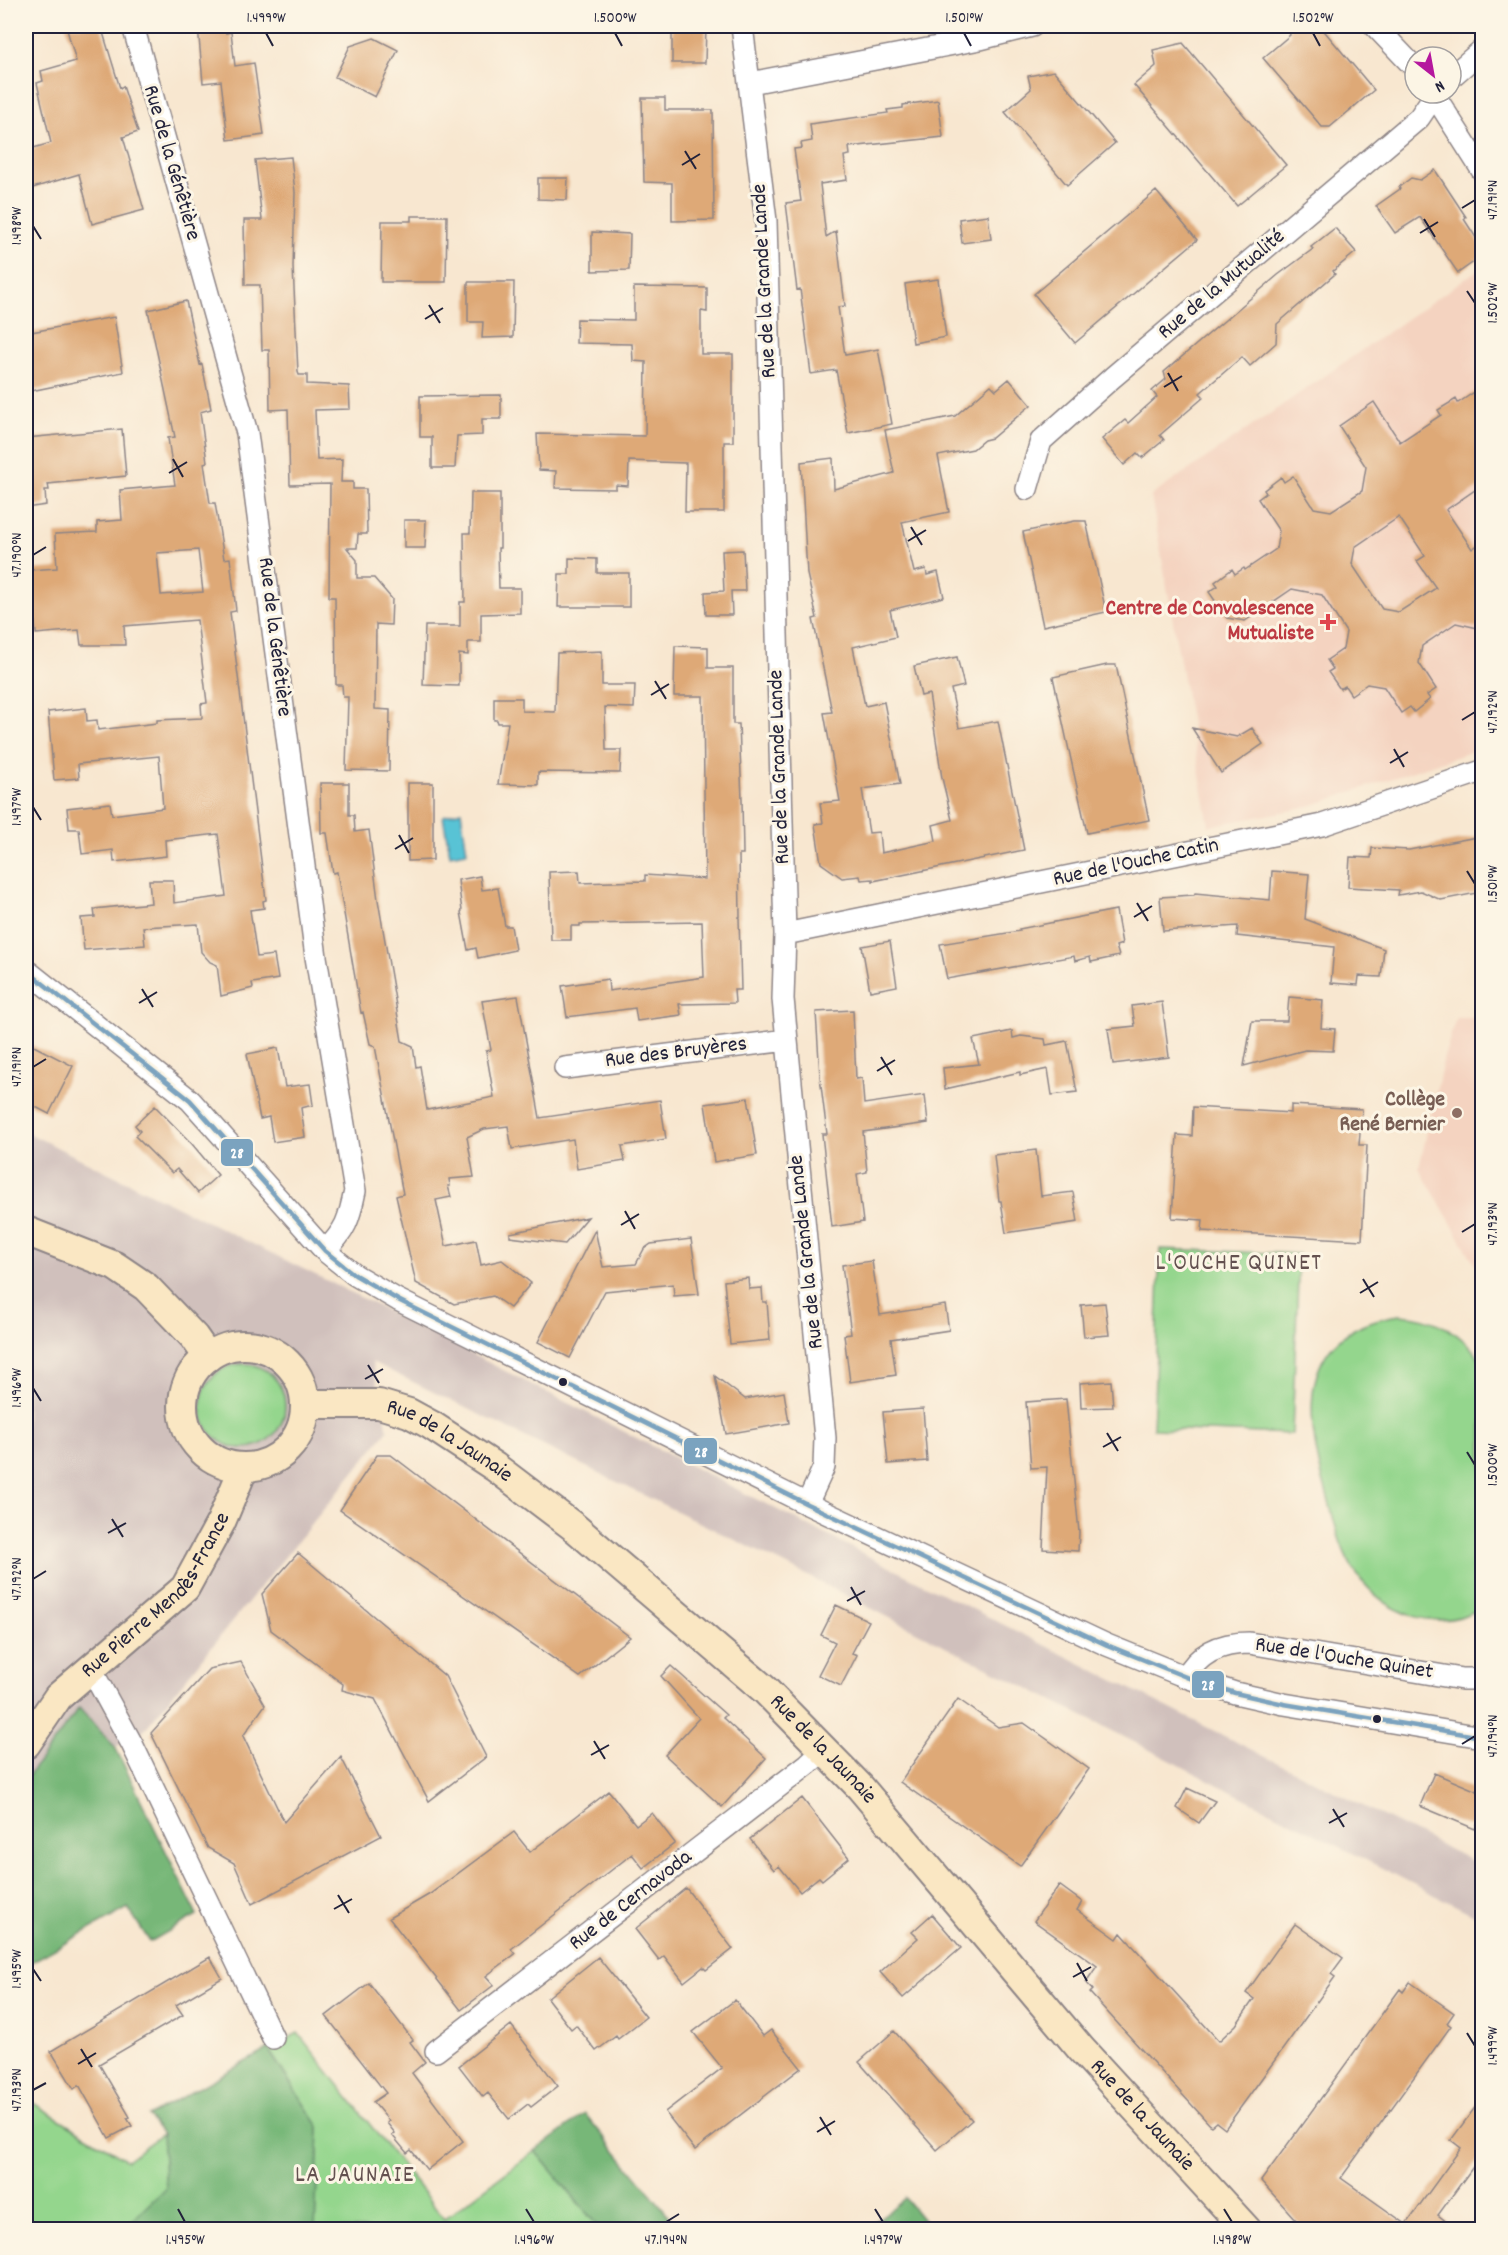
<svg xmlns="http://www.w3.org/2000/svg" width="1508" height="2255" font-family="Dekko,sans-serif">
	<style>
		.built { fill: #f4d3c0 }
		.industrial { fill: #d0c0bc }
		.green { fill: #94d68d; stroke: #5b7c64; stroke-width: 1.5 }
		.forest { fill: #77b778; stroke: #4c6c5a; stroke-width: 1.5 }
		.water { fill: #59c3d5; stroke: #3e7288; stroke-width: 1.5 }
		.building { fill: #dea977; fill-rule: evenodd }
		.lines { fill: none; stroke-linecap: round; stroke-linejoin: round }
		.street-casing { stroke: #8d8486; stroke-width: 24 }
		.secondary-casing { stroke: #8d8486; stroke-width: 32 }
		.street { stroke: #fff; stroke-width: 21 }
		.secondary { stroke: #fae7c3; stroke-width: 28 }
		.bus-1-casing { stroke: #fcf5e5; stroke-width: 9 }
		.bus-1 { stroke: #7ba3bf; stroke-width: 4.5 }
		.ticks { fill: none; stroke: #22223b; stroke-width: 2 }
		.health-dot { fill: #e0444e; stroke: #fcf5e5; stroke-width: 2 }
		.education-dot { fill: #8d6e63; stroke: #fcf5e5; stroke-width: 2 }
		.bus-dot { fill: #22223b; stroke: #fcf5e5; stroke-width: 2 }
		.labels { text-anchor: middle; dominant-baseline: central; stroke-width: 6; stroke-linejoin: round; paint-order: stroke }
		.street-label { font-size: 22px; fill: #22223b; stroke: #fcf5e5 }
		.health-label { font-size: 22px; font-weight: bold; fill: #be3a42; stroke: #fcf5e5; text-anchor: end }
		.education-label { font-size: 22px; font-weight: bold; fill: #785e54; stroke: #fcf5e5; text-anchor: end }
		.neighbourhood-label { font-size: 24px; letter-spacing: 1.5px; fill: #645150; stroke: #fcf5e5 }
		.line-badge { stroke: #fcf5e5; stroke-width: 2 }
		.badge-label { font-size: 16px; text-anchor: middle; font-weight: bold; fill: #fff }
		.neatline { fill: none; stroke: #22223b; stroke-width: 2 }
		.ticks-label { font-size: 15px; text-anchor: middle; fill: #22223b }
	</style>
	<rect width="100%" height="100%" fill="#fcf5e5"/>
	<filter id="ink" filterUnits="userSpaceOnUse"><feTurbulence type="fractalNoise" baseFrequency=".0167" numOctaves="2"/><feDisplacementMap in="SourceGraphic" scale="12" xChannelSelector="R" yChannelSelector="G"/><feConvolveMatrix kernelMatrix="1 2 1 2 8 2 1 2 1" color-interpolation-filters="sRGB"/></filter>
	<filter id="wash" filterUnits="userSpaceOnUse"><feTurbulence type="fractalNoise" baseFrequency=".008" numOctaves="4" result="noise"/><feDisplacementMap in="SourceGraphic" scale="24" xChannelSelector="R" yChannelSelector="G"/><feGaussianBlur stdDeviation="1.35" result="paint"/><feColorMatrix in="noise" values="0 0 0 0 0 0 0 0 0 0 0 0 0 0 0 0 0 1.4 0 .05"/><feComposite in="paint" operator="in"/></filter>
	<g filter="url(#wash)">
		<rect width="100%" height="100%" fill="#f8e7d0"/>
		<path class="built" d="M1482 267V748L1304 808 1209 826 1151 496Z
			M1456 1018H1482V1276L1419 1168 1444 1057Z"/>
		<path class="industrial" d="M26 1132 354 1294 915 1580 1482 1866V1919L784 1564 372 1362 388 1430 140 1735 115 1747 79 1708 26 1779Z"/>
		<path class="green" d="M1160 1249 1299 1254 1292 1434 1153 1429Z
			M1400 1315C1435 1317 1463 1333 1482 1362V1607C1437 1635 1385 1614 1356 1573 1339 1549 1334 1518 1326 1491 1303 1412 1297 1329 1400 1315Z
			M201 1406a42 42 0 1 1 84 0a42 42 0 1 1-84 0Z
			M298 2033 444 2219 535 2151 600 2229H315L319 2127 268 2049Z
			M28 2100 127 2160 162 2134 166 2188 123 2229H26V2101Z"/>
		<path class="forest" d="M79 1708 115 1747 197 1915 150 1942 128 1908 26 1965V1779Z
			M268 2049 319 2127 315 2229H123L166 2188 162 2134 148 2116Z
			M585 2114 680 2229H600L535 2151Z
			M905 2198 930 2229H866Z"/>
		<path class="water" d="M461 811 467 852 450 855 443 816Z"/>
		<g id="blocks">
			<path class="building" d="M66 26H101L120 88 123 86 138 132 123 137 144 210 92 224 79 174 26 190V150L51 143 37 83 43 81 41 71 76 61Z
				M198 26H226V33L231 32 235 66 254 63 264 135 228 140 221 81 203 83Z
				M672 26H706L705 63H672Z
				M1288 26H1320L1374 90 1330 127H1322L1263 58 1290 35Z
				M374 38 398 50 375 97 335 77 350 46Z
				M1183 43 1286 165 1237 206 1134 85 1156 66 1153 50Z
				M1054 71 1115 143 1067 185 1005 112 1031 89 1028 76Z
				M642 98H665V110H713L714 220 672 221V183L644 182Z
				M938 100 943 137 849 147 850 155 844 156 847 180 820 184 826 237 836 231 845 306 838 307 845 355 878 349 892 424 848 433 836 370 811 374 800 289 797 290 786 203 801 201 794 149 802 148 801 143 812 141 810 124 888 113 887 110 903 108V105Z
				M291 157 295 192 293 267 298 372 299 375H307V384L349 386 350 409 315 410 317 460 342 459 341 482H353V489H366L367 534H358L357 548H347L357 560V578H374L392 599 391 625 376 624 375 709 390 710 389 771 346 770 348 697H343L342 685H336L335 597H329L330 484 290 485 288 409 270 410 269 350H262L260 285H245L244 220H262L255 160Z
				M1435 170 1466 217 1464 219 1482 247V256L1458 273 1420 217 1395 233 1376 206 1400 189 1399 187 1411 178 1420 180Z
				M538 178H568L567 200 538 199Z
				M1156 191 1197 240 1075 343 1034 294Z
				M988 215 991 239 962 243 959 219Z
				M411 216H447L446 282H381L382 221H411Z
				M1335 228 1356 252 1333 271 1335 274 1277 324 1276 343 1250 366 1242 357 1200 393 1204 397 1160 435 1164 440 1142 458 1137 453 1124 465 1102 439 1125 420 1128 423 1157 397 1152 391 1166 379 1164 372 1278 275 1313 249 1311 247Z
				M592 232 630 234 629 270 592 271Z
				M938 279 946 337 913 343 905 284Z
				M468 282H514L513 337 482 338 483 322H468Z
				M634 287 707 288V312L701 311V354H733V442H724V512H685L686 463 629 461 628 486 616 485V489L555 488 556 471 539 470 537 434 645 436 646 362 633 361 632 344 576 343 577 319 634 320Z
				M186 301 200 365 202 364 211 409 200 412 207 462 204 463 210 503H215L224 559 230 558 236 611 230 612 266 900 263 901 264 908 250 910 257 957 274 955 278 979 252 983 253 988 221 996 217 965 210 962 201 952 198 924 143 927 145 945 84 950 81 918 95 917 94 909 151 903 149 880H173L174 903 226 896 218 834 165 840 166 856 114 862 113 850 82 854 79 829H69L67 808 110 803 112 815 163 808 159 756 78 764 79 778 54 780 48 712 86 708 87 721 97 720 98 730 157 723V720L202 718 201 704 207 703 197 620 124 626 125 645H81L79 630 36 634 30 570 57 568 55 534 97 532V522L122 520 120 490 175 485 168 438 175 437 148 310ZM198 550 203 592 161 595 157 553Z
				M114 317 123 372 26 392V333Z
				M1009 379 1031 405 992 438 984 440 973 449 938 456 949 512 902 522 914 572 926 569 927 575 938 572 944 597 890 610 896 637 853 647 865 706 884 702 900 784 862 789 869 833 879 832 881 853 936 841 933 825 952 820 942 778 929 694 921 696 914 666 957 657 964 686 951 689 959 728 998 721 1024 850 873 881V879L861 880 860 876 842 878 821 863 815 824 823 823 820 803 840 801 824 713 832 712 813 619 817 618 807 574 801 462 833 458 834 489 894 473 885 430 955 416 991 385 996 390Z
				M1482 387V485L1446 510 1472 549 1482 542V629L1456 623 1422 646 1419 663 1436 689 1427 695 1430 699 1414 712 1410 707 1401 713 1384 687 1367 684 1351 695 1345 686 1340 689 1328 672 1333 669 1327 660 1343 649 1346 632 1322 595 1292 589 1245 621 1227 618 1209 592 1218 586 1215 582 1232 569 1235 574 1244 568 1245 570 1276 549 1279 531 1258 499 1266 493 1264 490 1281 477 1284 482 1293 476 1314 508 1331 511 1362 491 1366 467 1339 426 1374 402 1400 442 1441 415 1438 410 1456 399 1458 403ZM1399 517 1425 556 1417 561 1436 588 1399 612 1382 609 1352 564 1355 547Z
				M501 395V419H482V435L457 436 455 468H432V437H420V396Z
				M122 429 126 476 48 484 49 490H45L46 505 26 508V438Z
				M471 493H500V548H498L499 588H520V613L481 614V642H468V655L459 654V686L423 685 425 626H460V602H465L464 533H470Z
				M404 520H426L425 548H404Z
				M1075 521H1086L1106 612 1043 626 1023 532Z
				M743 550 745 591H731L732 615H706L705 592 724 591 722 551Z
				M569 558 597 559V573H629V607H558L559 574H569Z
				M675 646 708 647V668H733V724H739L742 800 743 854H739L740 917H739L741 990H734L735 1003 679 1004 681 1015 637 1021 635 1008 567 1017 562 986 608 979 609 991 704 977 702 922 580 924V926H571V940H551L549 872 579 871 580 883 645 881V875L705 879 703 696H674Z
				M602 651V685H635L634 708 605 707 606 750H621L620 773 538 772V785L498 784 508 723H498L497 720H494V698H522V711L555 712 557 653Z
				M1107 665H1116L1149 820 1087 833 1053 677Z
				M1192 728 1237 737 1252 728 1263 744 1221 773Z
				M320 783H349V815H354L355 832 369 830 378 900 402 1041 413 1046 416 1067 420 1066 427 1110 494 1097 486 1051 491 1050 482 1001 518 996 540 1118 660 1100 666 1139 622 1146 625 1161 577 1169 573 1139 512 1149 508 1126 484 1129 467 1137 474 1177 449 1179 450 1186H448L451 1197 436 1200 446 1246 476 1240 481 1265 502 1260 531 1283 510 1308 493 1296 454 1304 416 1283 396 1196 403 1194 375 1046 370 1044 363 1012 361 1013 337 872 333 873 327 833H321Z
				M408 783H433V860L408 861Z
				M1482 836V892L1441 900 1421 891 1398 895 1399 890 1348 887 1350 857 1371 858 1372 848 1409 850Z
				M1272 871 1309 874 1305 919 1384 949 1381 977 1359 976 1358 985 1331 983 1334 947 1237 936 1238 926 1163 931 1160 897 1194 895 1195 893 1270 900Z
				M480 876 482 890 498 888 505 926H511L515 950 478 958 476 948 468 950 461 912 462 911 458 880Z
				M1116 910 1122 944 1116 946 1119 956 1091 962 1090 957 1075 961 1074 956 947 979 940 944 1020 931 1019 929Z
				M890 941 897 986 870 991 862 946Z
				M1289 997 1323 1000 1321 1028 1335 1029 1333 1051 1305 1050 1244 1066 1252 1021H1287Z
				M1162 1002 1169 1057 1113 1064 1108 1029 1135 1026 1132 1006Z
				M853 1010 856 1079 862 1078 864 1104 925 1095 928 1123 863 1132 867 1172 857 1174 863 1222 832 1227 822 1134H827L820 1077 816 1012Z
				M1012 1031 1013 1038 1021 1036 1045 1039 1046 1045 1067 1041 1077 1092 1052 1095 1048 1069 1020 1075V1072L945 1089 943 1068 979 1064 973 1039Z
				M26 1042 73 1066 49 1114 26 1102Z
				M278 1048 285 1087 310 1084 313 1105 301 1108 305 1137 273 1142 269 1117 260 1119 247 1054Z
				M748 1098 757 1155 714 1162 705 1104Z
				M1291 1105 1362 1109 1359 1145H1367L1362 1240 1202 1231 1203 1220 1172 1218 1177 1135 1192 1136 1193 1107 1291 1113Z
				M155 1106 192 1144 218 1175 198 1193 177 1169 172 1173 135 1136 140 1131 135 1125Z
				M1036 1150 1041 1196 1073 1192 1078 1222 1006 1233 1001 1201H999L994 1155Z
				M588 1217 565 1244 510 1237V1233Z
				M595 1230 603 1267 636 1264 644 1249 651 1244 691 1239 699 1294 674 1296 673 1284 605 1291 570 1358 538 1342Z
				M872 1261 880 1315 945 1305 949 1330 891 1339 896 1375 850 1382 844 1335 851 1334 842 1265Z
				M748 1278 749 1289 762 1288 763 1302H767L770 1340 730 1344 724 1281Z
				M1105 1303 1109 1335 1084 1337 1081 1305Z
				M715 1376 745 1399 784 1392 789 1423 726 1434Z
				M1111 1381 1113 1407 1081 1408 1080 1383Z
				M1066 1399 1079 1532 1078 1551 1043 1549 1047 1467 1031 1468 1026 1402Z
				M923 1409 927 1461 888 1464 883 1412Z
				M377 1455H391L630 1637 580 1677 340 1510Z
				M298 1553 445 1676 486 1757 429 1801 375 1699 342 1690 343 1684 271 1630 262 1594Z
				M836 1605 869 1621 852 1653 857 1655 841 1686 818 1675 835 1642 821 1635Z
				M241 1662 265 1705 243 1736 284 1822 341 1757 381 1836 252 1904 234 1863 208 1848 151 1733 209 1669Z
				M671 1666 726 1715 723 1718 766 1758 722 1807 665 1755 699 1718 661 1676Z
				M958 1699 998 1727 1024 1723 1089 1769 1020 1866 900 1782Z
				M1434 1773 1482 1793V1812L1475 1829 1420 1806Z
				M1187 1788 1215 1801 1199 1823 1177 1808Z
				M609 1791 636 1825 652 1813 675 1843 643 1868 632 1854 511 1949 515 1954 486 1976 494 1985 461 2010 389 1918 430 1894 514 1832 530 1852Z
				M802 1798 849 1858 822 1880 819 1877 800 1892 779 1866 774 1870 750 1839Z
				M1059 1885 1082 1902 1077 1910 1117 1939 1121 1933 1219 2041 1236 2025 1254 1999 1246 1993 1295 1924 1343 1958 1331 1974 1335 1977 1225 2129 1216 2122 1211 2126 1090 1993 1093 1990 1086 1982 1097 1966 1034 1921Z
				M686 1888 733 1949 706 1970 703 1967 684 1982 664 1956 659 1960 635 1929Z
				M932 1914 961 1948 903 1998 880 1972 918 1938 912 1932Z
				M210 1957 222 1978 176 2005 183 2015 99 2064 130 2117 127 2118 132 2126 109 2138 79 2085 74 2089 51 2051Z
				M598 1957 646 2017 618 2039 616 2036 596 2051 576 2025 571 2029 547 1998Z
				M1410 1982 1454 2013 1447 2023 1451 2026 1341 2178 1406 2224 1461 2148 1451 2140 1482 2098V2164L1478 2160 1438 2215 1456 2229H1304L1261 2181 1400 1989 1403 1992Z
				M369 1983 413 2040 410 2042 425 2062 412 2073 463 2141 427 2170 411 2150 407 2153 392 2135 395 2133 387 2123 389 2121 373 2102 386 2093 326 2016Z
				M735 2000 763 2036 771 2030 801 2068 695 2150 665 2112 722 2068 693 2032Z
				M511 2025 558 2086 531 2107 528 2104 509 2119 488 2093 483 2097 459 2066Z
				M894 2031 972 2120 937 2150 859 2062Z"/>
		</g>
	</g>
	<g filter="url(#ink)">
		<use href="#blocks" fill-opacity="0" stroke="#8d8486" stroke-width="1.5"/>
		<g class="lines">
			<g class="street-casing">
				<path id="street" d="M133 26 247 433 316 957 355 1191C349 1220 346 1230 325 1251
					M742 26 766 221 785 934 783 999 825 1438 824 1467 807 1504
					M1375 26 1415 68
					M1451 77 1482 50
					M750 83 980 39 1032 26
					M1433 93 1482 170
					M1027 489 1041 441 1113 377 1419 118 1436 93
					M785 934 1322 825 1482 771
					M26 970 190 1100 325 1251 355 1275 398 1300 807 1504 1107 1645 1186 1677 1235 1693 1284 1704 1482 1737
					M565 1068 787 1040
					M91 1669 132 1744 273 2038
					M1186 1677C1199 1652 1222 1643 1249 1643L1462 1679H1478L1482 1676
					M436 2051 808 1764 824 1749"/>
			</g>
			<g class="secondary-casing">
				<g id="secondary">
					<path d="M26 1231 115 1266 146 1287 194 1337 208 1357"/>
					<circle cx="244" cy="1406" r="61"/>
					<path id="s1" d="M305 1404H379L409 1413 431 1425 495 1467 574 1527 765 1690 860 1787 1081 2049 1247 2230"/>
					<path id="s2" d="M26 1744 58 1697 185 1588 221 1522 244 1467"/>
				</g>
			</g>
			<use href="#street" class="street"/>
			<use href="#secondary" class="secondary"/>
			<g class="bus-1-casing">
				<path id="bus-1" d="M26 970 190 1100 325 1251 355 1275 398 1300 807 1504 1107 1645 1186 1677 1235 1693 1284 1704 1482 1737"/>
			</g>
			<use href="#bus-1" class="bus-1"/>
		</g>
	</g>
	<path class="ticks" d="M266 33 273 46M615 33 622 46M964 33 971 46M1313 33 1320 46M685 151 696 169M682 165 700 154M1462 208 1475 200M1424 219 1435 237M33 226 41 239M1420 233 1438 222M1467 291 1475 303M429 305 440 323M425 319 443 308M1168 373 1178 391M1164 387 1182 376M173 459 183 477M169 473 187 462M911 527 922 545M908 541 926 530M33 555 46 547M655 681 666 699M651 695 669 684M1462 720 1475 712M1394 749 1404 767M1390 763 1408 752M33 807 41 820M399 835 409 853M395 849 413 838M1467 871 1475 884M1137 903 1148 921M1134 917 1152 906M142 989 153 1007M139 1003 157 992M881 1057 892 1075M33 1067 46 1059M877 1071 895 1060M625 1211 635 1229M621 1225 639 1214M1462 1232 1475 1224M1363 1279 1374 1297M1360 1293 1378 1282M368 1365 379 1383M365 1379 383 1369M33 1388 41 1401M1107 1433 1118 1451M1103 1447 1121 1437M1467 1452 1475 1465M112 1519 123 1537M108 1533 126 1523M33 1579 46 1571M851 1587 861 1605M847 1601 865 1591M594 1741 605 1759M1462 1744 1475 1736M591 1755 609 1745M1333 1809 1344 1827M1329 1823 1347 1813M338 1895 349 1913M334 1909 352 1899M1077 1963 1087 1981M33 1969 41 1981M1073 1977 1091 1967M1467 2033 1475 2046M81 2049 92 2067M78 2064 96 2053M33 2090 46 2083M820 2117 831 2135M817 2132 835 2121M178 2209 185 2222M526 2209 534 2222M875 2209 883 2222M1224 2209 1232 2222M666 2222 679 2214"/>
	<path class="health-dot" d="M1325 613h6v6h6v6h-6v6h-6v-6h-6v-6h6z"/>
	<circle class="education-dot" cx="1457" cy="1113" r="6"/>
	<g class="bus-dot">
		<circle cx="563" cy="1382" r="5"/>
		<circle cx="1377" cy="1719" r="5"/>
	</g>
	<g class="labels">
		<g class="street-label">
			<text transform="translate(171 163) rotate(74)">Rue de la Génêtière</text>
			<text transform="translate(765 281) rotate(-93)">Rue de la Grande Lande</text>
			<text transform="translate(1222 285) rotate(-40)">Rue de la Mutualité</text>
			<text transform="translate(274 637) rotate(83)">Rue de la Génêtière</text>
			<text transform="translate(780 767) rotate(-92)">Rue de la Grande Lande</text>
			<text transform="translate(1136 863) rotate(-12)">Rue de l'Ouche Catin</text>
			<text transform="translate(676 1053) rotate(-7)">Rue des Bruyères</text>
			<text transform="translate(807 1252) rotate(-96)">Rue de la Grande Lande</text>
			<text stroke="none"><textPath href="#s1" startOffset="154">Rue de la Jaunaie</textPath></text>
			<text stroke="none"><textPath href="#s2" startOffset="200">Rue Pierre Mendès-France</textPath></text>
			<text transform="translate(1344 1659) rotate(9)">Rue de l'Ouche Quinet</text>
			<text stroke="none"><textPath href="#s1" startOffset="640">Rue de la Jaunaie</textPath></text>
			<text transform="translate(631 1901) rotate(-38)">Rue de Cernavoda</text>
			<text stroke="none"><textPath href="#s1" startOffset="1126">Rue de la Jaunaie</textPath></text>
		</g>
		<g class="health-label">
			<text x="1314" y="609">Centre de Convalescence<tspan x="1314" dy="25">Mutualiste</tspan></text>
		</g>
		<g class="education-label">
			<text x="1445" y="1100">Collège<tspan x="1445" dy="25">René Bernier</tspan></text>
		</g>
		<g class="neighbourhood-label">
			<text x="1239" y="1264">L'OUCHE QUINET</text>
			<text x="355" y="2176">LA JAUNAIE</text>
		</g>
	</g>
	<g class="line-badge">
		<rect x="220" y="1138" width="34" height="29" rx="6" fill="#7ba3bf"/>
		<rect x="683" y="1437" width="35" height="28" rx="6" fill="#7ba3bf"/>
		<rect x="1191" y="1670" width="34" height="29" rx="6" fill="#7ba3bf"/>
	</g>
	<g class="badge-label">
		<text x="237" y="1158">28</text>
		<text x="701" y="1457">28</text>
		<text x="1208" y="1690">28</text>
	</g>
	<rect width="1508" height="2255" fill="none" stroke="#fcf5e5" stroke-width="66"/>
	<g transform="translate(1433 75) rotate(149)"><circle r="28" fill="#fcf5e5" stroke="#a5a1a1" stroke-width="1.5"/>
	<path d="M0-4.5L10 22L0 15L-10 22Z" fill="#b5179e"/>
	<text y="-9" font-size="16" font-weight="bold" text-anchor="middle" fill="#22223b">N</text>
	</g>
	<rect x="33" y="33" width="1442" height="2189" class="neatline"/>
	<g class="ticks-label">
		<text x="266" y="22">1.499°W</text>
		<text x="615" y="22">1.500°W</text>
		<text x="964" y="22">1.501°W</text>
		<text x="1313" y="22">1.502°W</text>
		<text transform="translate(1492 200) rotate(-90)" y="5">47.191°N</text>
		<text transform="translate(16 226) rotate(-90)" y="5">1.498°W</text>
		<text transform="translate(1492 303) rotate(-90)" y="5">1.502°W</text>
		<text transform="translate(16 555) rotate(-90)" y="5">47.190°N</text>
		<text transform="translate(1492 712) rotate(-90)" y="5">47.192°N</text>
		<text transform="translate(16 807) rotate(-90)" y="5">1.497°W</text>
		<text transform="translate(1492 884) rotate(-90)" y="5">1.501°W</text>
		<text transform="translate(16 1067) rotate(-90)" y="5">47.191°N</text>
		<text transform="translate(1492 1224) rotate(-90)" y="5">47.193°N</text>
		<text transform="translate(16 1388) rotate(-90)" y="5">1.496°W</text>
		<text transform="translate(1492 1465) rotate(-90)" y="5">1.500°W</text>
		<text transform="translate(16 1579) rotate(-90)" y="5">47.192°N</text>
		<text transform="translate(1492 1736) rotate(-90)" y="5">47.194°N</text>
		<text transform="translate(16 1969) rotate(-90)" y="5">1.495°W</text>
		<text transform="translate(1492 2046) rotate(-90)" y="5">1.499°W</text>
		<text transform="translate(16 2090) rotate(-90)" y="5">47.193°N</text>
		<text x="185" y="2244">1.495°W</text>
		<text x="534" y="2244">1.496°W</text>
		<text x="666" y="2244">47.194°N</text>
		<text x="883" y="2244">1.497°W</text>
		<text x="1232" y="2244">1.498°W</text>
	</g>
</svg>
